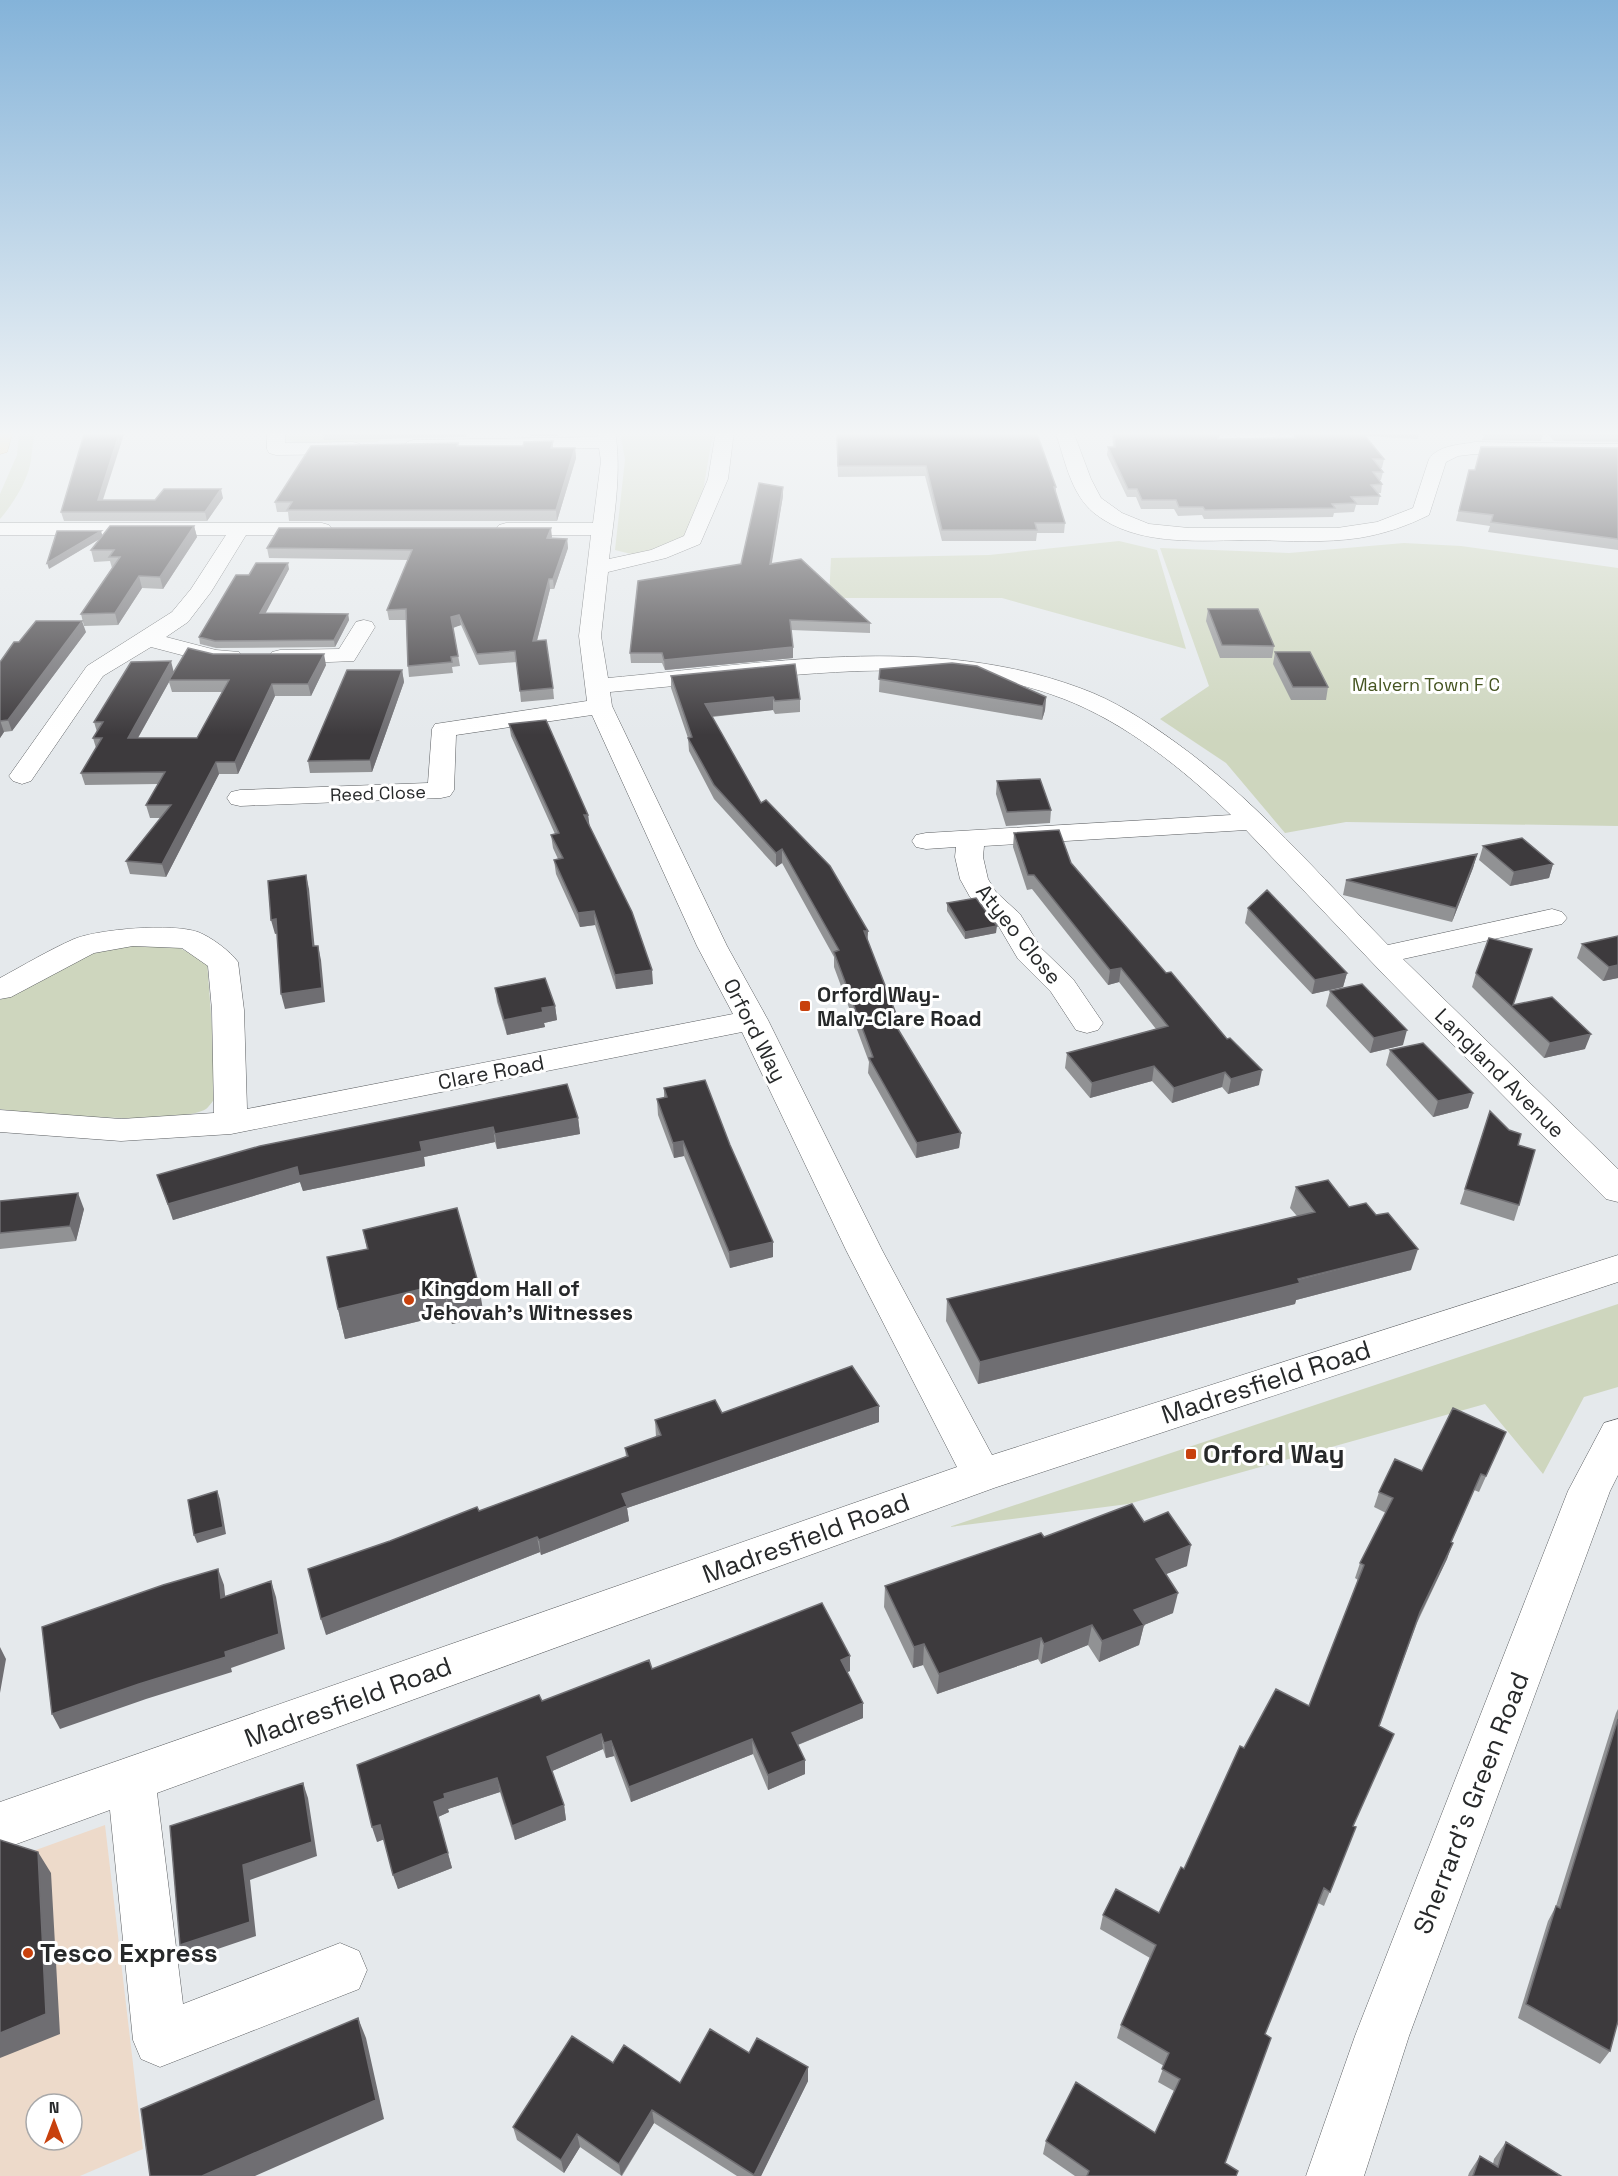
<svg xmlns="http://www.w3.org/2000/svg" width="1618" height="2176" font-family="'Space Grotesk',sans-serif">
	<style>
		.commercial { fill: #eddaca; fill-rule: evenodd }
		.green { fill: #ced6be }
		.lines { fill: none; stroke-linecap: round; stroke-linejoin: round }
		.minor-casing { stroke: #5c5f62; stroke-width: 1 }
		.major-casing { stroke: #b38b4c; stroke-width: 1 }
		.minor { fill: #fff; fill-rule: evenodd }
		.major { fill: #fed99f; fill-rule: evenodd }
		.wall { fill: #919294; fill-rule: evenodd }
		.shaded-wall { fill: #6f6e72 }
		.building { fill: #3d3a3d; stroke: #6f6e72; stroke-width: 1.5 }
		.poi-dot { fill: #c8410d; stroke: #fff; stroke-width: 2 }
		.labels { text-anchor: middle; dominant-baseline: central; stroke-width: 6; stroke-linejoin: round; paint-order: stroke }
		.far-park-label { font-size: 18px; fill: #455421; stroke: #fff }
		.far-street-label { font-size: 18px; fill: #27292a; stroke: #fff }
		.street-label { font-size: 21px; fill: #27292a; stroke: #fff }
		.poi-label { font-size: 21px; font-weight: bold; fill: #27292a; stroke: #fff; text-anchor: start }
		.near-street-label { font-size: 26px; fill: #27292a; stroke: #fff }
		.near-poi-label { font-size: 26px; font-weight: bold; fill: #27292a; stroke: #fff; text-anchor: start }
	</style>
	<rect width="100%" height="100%" fill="#e5e9ec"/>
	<path class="commercial" d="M105 1825 143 2149 80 2176H0V1863ZM36 2104H72V2140H36Z"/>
	<path class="green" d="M22 431H36C31 443 33 456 29 469 24 486 12 505 0 519V494L17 455 19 435Z
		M284 431H387L390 434 377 442H294L282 438Z
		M620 431H716L712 438 701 503 687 539 635 555 615 550 625 460Z
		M1119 541 1157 550 1186 649 1002 598H829L831 558 989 555Z
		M1404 543 1461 546 1618 568V826L1346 822 1285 833 1226 763 1160 719 1209 686 1160 548 1289 553Z
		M125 944 177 947 207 961 217 1095C214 1099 210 1106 206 1109 178 1126 36 1115 0 1109V1000L46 972 85 956Z
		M1618 1304V1387L1584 1397 1543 1474 1485 1404 1128 1504 949 1527Z"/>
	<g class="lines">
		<g class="minor-casing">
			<path id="minor" d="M267 431H285V443L353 442 360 444 362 448 360 452 353 454 276 455 269 453 267 449Z
				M597 431H615C622 472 614 516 609 559L651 550 684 536 708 479 716 431H734L728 479 700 544 666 558 608 572 601 636 608 678C763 664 929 632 1080 688 1114 700 1146 721 1175 742 1255 799 1319 875 1388 945L1552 909 1562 912 1567 918 1562 924 1403 959 1618 1169V1202L1606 1199 1574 1167 1386 977 1246 830 984 846 983 857 988 879 996 892 1020 914 1041 948 1073 979 1103 1023 1098 1030 1087 1033 1076 1030 1051 992 1018 959 998 925 970 897 960 879 955 857 956 847 926 849 916 847 912 841 916 835 926 833 1231 815C1183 769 1126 723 1064 699 967 661 860 669 759 678 709 683 660 687 610 692L612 706 727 946 768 1020 882 1250 992 1455 1618 1255V1282L994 1488 157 1793 183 2004 340 1943 359 1951 367 1970 359 1989 160 2067 141 2059 133 2040 110 1810 0 1850V1802L957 1467 846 1250 742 1032 231 1134 121 1141 0 1132V1110L121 1119 214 1113 212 1010 208 966 182 948 133 946 94 953 11 997 0 999V978C24 965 49 950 74 939 99 929 172 923 198 932 211 937 230 951 238 962L244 1010 247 1109 733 1014 697 946 592 715 456 735 454 790 450 796 441 798 240 806 231 804 227 798 231 792 240 790 428 783 432 729 435 724 587 701 579 636 591 535H506L499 533 496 529 499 525 506 523H593L601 461 599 448 413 452 407 450 404 446 407 442 413 440 598 437Z
				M1055 431H1073L1091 479 1101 498 1122 513 1149 524 1189 528H1337L1377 522 1413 508 1429 459C1439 445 1459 445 1475 442L1618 444V456L1475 454 1458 456 1446 462 1429 515C1407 526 1384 534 1359 538 1325 543 1289 541 1254 540 1202 540 1138 548 1094 513 1070 493 1065 459 1055 431Z
				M1235 431H1281L1282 432 1279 436C1267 439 1249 440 1237 437L1234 433Z
				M0 523H322L329 525 332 529 329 533 322 535H246L211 592 188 622 166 637 216 650 239 652 243 657 239 662 216 664 151 647 103 676 31 781 22 784 13 781 9 776 87 666 172 612 191 589 226 535H0Z
				M364 620 372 622 375 627 354 661 280 664 272 662 268 657 272 652 280 650 339 649 356 622Z
				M1618 1419V1475L1610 1491 1409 2036 1364 2176H1306L1355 2036 1568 1491 1604 1423Z"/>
		</g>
		<g class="major-casing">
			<path id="major" d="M0 431H13L7 452 0 454Z"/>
		</g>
		<use href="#minor" class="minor"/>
		<use href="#major" class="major"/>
	</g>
	<path class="wall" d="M322 431H469L466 437 324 440Z
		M530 431H560L558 436H530Z
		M836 431 1056 487V493L1065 523 1064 533H1037L1036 541H942L925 476 838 477Z
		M1112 431H1220L1218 439 1294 438V431H1419L1418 439 1365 436 1384 459 1382 468H1380L1383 472 1381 480H1379L1382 484 1381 493H1377L1380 496 1378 505H1356L1354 512 1334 513 1333 517 1204 519 1202 515 1178 516 1174 509H1141L1136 497H1127L1107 455 1108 447H1113Z
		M1485 431H1544L1541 441 1482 440Z
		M1545 431H1618V442L1554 441Z
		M553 441V448H575L576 458 557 521H289L288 512H277L275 502 458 443 459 446H523Z
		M1618 448V550L1488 532 1490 526 1456 521 1469 470H1475Z
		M783 487V496L771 564 870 623V633L791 630 793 658 665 670 662 663H631L630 653 741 564Z
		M223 498 207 521H64L61 512 103 500H155Z
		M194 526 197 537 163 589 142 588 118 625 84 626 81 614 112 568 110 561 94 562 91 550 99 539 49 569 103 535Z
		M551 528V538L567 539 568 548 554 589H550L537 641 553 688 554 699 521 702 517 662 479 665 461 625 453 627 460 666 452 667 453 673 409 677 408 666 406 620H389L387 610 408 560 269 558 267 548Z
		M289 569 265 613 348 614 349 620 335 647 216 648 200 644 199 637 249 575Z
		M1208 609 1274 646 1272 658H1220L1206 621Z
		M86 632 12 731 4 732 0 738V662L19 642Z
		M1275 652 1328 687 1326 700H1291L1273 664Z
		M213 654 326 665 311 696H275L238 774H219L166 877 130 874 126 861 161 818H150L146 805 158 784 85 785 81 773 96 748 93 738 97 732 94 722 174 671ZM169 682 172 692H222L197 738H138Z
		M880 669 1046 697 1045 710 1042 720 879 692Z
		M402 670 404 682 372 772 310 773 308 761Z
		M671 676 800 699V712L775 714 773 710 712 717 761 803 868 931 867 941 898 1029 961 1133 959 1148 916 1158 868 1073 869 1062 834 967V957L782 863 776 867 714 799 689 751 688 738 671 688Z
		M509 724 588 815 589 826 653 984 616 989 595 925 580 927 556 874 554 860 558 859 553 848 551 835 555 834 511 736Z
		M997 781 1051 810 1050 823 1006 826 996 794Z
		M1014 833 1071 863 1259 1085 1228 1094 1222 1087 1172 1103 1152 1081 1090 1098 1065 1068 1067 1053 1156 1029 1119 982 1108 985 1032 889 1027 890 1013 847Z
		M1483 846 1553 864 1549 878 1510 886 1479 860Z
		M1477 854 1473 868 1452 922 1343 895 1346 880Z
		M947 903 996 933 965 939 947 911Z
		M1248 908 1347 973 1343 987 1312 994 1245 923Z
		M1618 936V978L1603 981 1577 958 1582 944Z
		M1476 973 1514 1005 1585 1049 1544 1058 1472 987Z
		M495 988 555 1006 557 1020 544 1023 545 1027 507 1035 497 1002Z
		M1330 991 1403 1045 1370 1053 1326 1006Z
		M1390 1050 1473 1093 1468 1108 1433 1117 1386 1065Z
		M664 1088 773 1257 730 1268 684 1156 674 1158 658 1115 657 1099 664 1098Z
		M1490 1111 1509 1130 1518 1145 1519 1205 1514 1221 1460 1204Z
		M578 1118 580 1134 497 1149 495 1142 424 1157 425 1166 303 1191 300 1182 173 1220 157 1175Z
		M1296 1187 1349 1207 1411 1270 1296 1300 1295 1304 978 1384 946 1321 947 1299 1297 1216 1290 1208Z
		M0 1201 84 1209 76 1241 0 1249Z
		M363 1230 484 1316 452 1324 449 1314 345 1339 338 1309 367 1249Z
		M722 1413 879 1422 627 1508 629 1521 541 1555 540 1552 326 1635 479 1511 626 1457 625 1448 656 1437 655 1420Z
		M1506 1432 1479 1492 1474 1490 1451 1543 1447 1559 1417 1623 1379 1726 1353 1826 1356 1827 1324 1906 1318 1903 1265 2034 1225 2163 1236 2176H1075L1043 2154 1046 2141 1155 2133 1174 2091 1158 2082 1164 2066 1117 2038 1121 2025 1150 1958 1100 1929 1103 1915 1159 1913 1184 1869 1244 1748 1309 1706 1358 1580 1355 1578 1360 1563 1386 1513 1374 1507 1379 1492Z
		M1144 1522 1187 1566 1166 1574 1173 1613 1144 1625 1139 1645 1099 1662 1088 1645 1041 1664 1038 1659 937 1694 923 1665 913 1668 884 1607 885 1586 1044 1537Z
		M850 1656V1671L847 1672 863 1703V1718L798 1745 805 1760V1774L768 1790 753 1754 631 1802 614 1756 606 1758 603 1749 552 1771 564 1805 566 1820 515 1840 500 1792 448 1809 449 1812 438 1817 452 1868 398 1889 384 1839 377 1842 542 1701 652 1669Z
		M1618 1709V2021L1610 2051 1600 2064 1518 2018 1548 1921 1556 1906 1616 1713Z
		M749 2053 808 2081 761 2176H737L654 2123 622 2176 580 2147 564 2173 517 2140 513 2127 613 2063 680 2083Z
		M1506 2142 1561 2176H1468L1469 2173 1480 2156 1493 2164 1494 2159Z"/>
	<path class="shaded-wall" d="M120 431H125L100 509 98 500Z
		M575 448 576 458 557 521 556 510Z
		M783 487V496L770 574V564Z
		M221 489 223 498 207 521 205 512Z
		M194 526 197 537 163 589 160 577Z
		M551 528 552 537 548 548 547 538Z
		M101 531 103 537 49 569 47 563Z
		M567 539 568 548 554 589 553 579Z
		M288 563 289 569 262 620 260 613Z
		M139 576 142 588 118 625 115 613Z
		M549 579 550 589 534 652 533 641Z
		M348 614 349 620 335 647 334 640Z
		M459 615 461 625 453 628 451 617Z
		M82 621 86 632 12 731 8 720Z
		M793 647V658L665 670 664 660Z
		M324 654 326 665 311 696 308 684Z
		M171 661 174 673 169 680V682L131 750 128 738Z
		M402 670 404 682 372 772 370 760Z
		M272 684 275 696 238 774 235 762Z
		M773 697V710L705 717V704Z
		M1046 697 1045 710 1042 720 1043 706Z
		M0 720 4 732 0 738Z
		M216 762 219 774 166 877 162 864Z
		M584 815H588L590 828Z
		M782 849V863L776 867V853Z
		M1477 854 1473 868 1452 922 1456 908Z
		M1553 864 1549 878 1510 886 1514 872Z
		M306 875 309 889 316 961 313 946Z
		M594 911 595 925 580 927 578 913Z
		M276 919 280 933 275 934 271 920Z
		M997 926 996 933 965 939V932Z
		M864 931H868L867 945Z
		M318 946 321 960 325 1002 285 1009 281 994Z
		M1618 965V978L1603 981 1609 967Z
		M1121 968 1119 982 1108 985 1110 970Z
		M652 970 653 984 616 989 615 975Z
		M1347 973 1343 987 1312 994 1315 980Z
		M555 1006 557 1020 544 1023 545 1027 507 1035 504 1020 542 1008Z
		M898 1019V1034L893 1021Z
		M1407 1030 1403 1045 1370 1053 1374 1038Z
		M1591 1034 1585 1049 1544 1058 1550 1043Z
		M1154 1066 1152 1081 1090 1098 1092 1083Z
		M1262 1070 1259 1085 1228 1094 1231 1079Z
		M1225 1072 1222 1087 1172 1103 1174 1088Z
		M1473 1093 1468 1108 1433 1117 1438 1101Z
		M578 1118 580 1134 497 1149 495 1134Z
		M493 1127 495 1142 424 1157 425 1166 303 1191 300 1182 173 1220 168 1204 297 1167Z
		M961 1133 959 1148 916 1158 917 1143Z
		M683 1141 684 1156 674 1158 673 1143Z
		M78 1193 84 1209 76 1241 70 1226Z
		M773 1242V1257L730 1268 729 1252Z
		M1418 1249 1411 1270 1296 1300 1295 1304 978 1384 980 1362Z
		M443 1284 449 1314 345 1339 338 1309Z
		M479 1286 484 1316 452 1324 446 1294Z
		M879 1406V1422L627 1508 629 1521 541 1555 539 1540 622 1494Z
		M217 1491 220 1499 226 1534 197 1543 194 1535Z
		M537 1537 540 1552 326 1635 321 1619Z
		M1453 1543 1447 1559 1414 1627 1420 1612Z
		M1191 1545 1187 1566 1151 1580 1156 1559Z
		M218 1569 224 1585 227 1613 221 1598Z
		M271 1581 276 1597 285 1649 231 1668 232 1672 146 1699 60 1729 52 1714 225 1652Z
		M1178 1593 1173 1613 1144 1625 1139 1645 1099 1662 1102 1641 1134 1610Z
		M1092 1625 1088 1645 1041 1664 1044 1644Z
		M1041 1638 1038 1659 937 1694 939 1674Z
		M924 1644 923 1665 913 1668 914 1647Z
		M0 1647 6 1659 0 1693Z
		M850 1656V1671L841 1675V1660Z
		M863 1703V1718L792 1747V1733Z
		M601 1734 603 1749 550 1772 547 1757Z
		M752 1739 753 1754 631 1802 629 1787Z
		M611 1741 614 1756 606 1758 604 1743Z
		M805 1760V1774L768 1790V1775Z
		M497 1778 500 1792 448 1809 449 1812 438 1817 452 1868 398 1889 393 1875 434 1802 444 1794Z
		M303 1783 308 1798 317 1856 250 1880 256 1936 188 1959 180 1945 243 1865Z
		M564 1805 566 1820 515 1840 512 1826Z
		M380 1825 385 1839 377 1842 372 1827Z
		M38 1852 51 1873 60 2034 0 2058V2033Z
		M358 2018 366 2038 384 2119 255 2176H202Z
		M808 2067V2081L761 2176H754Z
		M652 2110 654 2123 621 2176 619 2164Z
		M577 2134 580 2147 564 2173 561 2160Z"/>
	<path class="building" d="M85 431H120L98 500H155L164 489H221L205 512H61Z
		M837 431H1036L1056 487H1054L1065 523H1035L1037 530H942L926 466H838Z
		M1114 431H1220L1218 439 1295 438V431H1361L1384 459H1373L1383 472H1373L1382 484 1371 485 1380 496 1351 497 1356 503 1332 504 1335 508 1205 510 1203 507H1179L1176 500H1142L1137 489H1128L1108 447H1115Z
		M1556 431H1618V432Z
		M553 441 551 448H575L556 510H287L292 502H275L311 446 458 443 457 446H523L524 442Z
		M1481 447 1618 448V539L1491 522 1493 515 1459 511 1469 470H1475Z
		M759 483 783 487 770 564 801 559 870 623 790 620 793 647 664 660 662 653H630L638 581 741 564Z
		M110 526H194L160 577 139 576 115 613 81 614 120 557H109L114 550H91Z
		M279 528H551L547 538 567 539 553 579H549L533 641 546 640 553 688 520 691 515 651 477 654 459 615 451 617 458 656 451 657 452 662 408 666 406 609 387 610 412 550 267 548Z
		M57 531H101L47 563Z
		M256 563H288L260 613 348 614 334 640 215 641 199 637 236 575H249Z
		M1208 609H1258L1274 646 1222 645Z
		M36 621H82L8 720 0 721V662L14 642H19Z
		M188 648 213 654H324L308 684H272L235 762H216L162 864 126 861 171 805H146L165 772 81 773 102 738H93L103 722H94L131 662 171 661 128 738H197L229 680H169Z
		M1275 652H1310L1328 687H1293Z
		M952 663 977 666 1046 697 1043 706 879 679 880 669Z
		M795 664 800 699 775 701 773 697 705 704 761 803 766 800 830 866 868 931H864L898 1019 893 1021 961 1133 917 1143 869 1058 873 1057 834 952 839 950 782 849 776 853 714 785 688 738 692 737 671 676Z
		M347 670H402L370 760 308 761Z
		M546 720 588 815H584L632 912 652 970 615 975 594 911 578 913 554 860 563 858 551 835 559 833 509 724Z
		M1040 779 1051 810 1007 812 997 781Z
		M1059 830 1071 863 1166 973 1171 972 1227 1039 1230 1038 1262 1070 1231 1079 1225 1072 1174 1088 1154 1066 1092 1083 1067 1053 1168 1026 1121 968 1110 970 1034 875H1028L1014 833Z
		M1522 838 1553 864 1514 872 1483 846Z
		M1477 854 1456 908 1346 880Z
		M306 875 313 946H318L322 988 281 994 276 919 271 920 268 881Z
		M1267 890 1347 973 1315 980 1248 908Z
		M976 898 997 926 965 932 947 903Z
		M1618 936V965L1609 967 1582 944Z
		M1489 938 1532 949 1513 1005 1552 997 1591 1034 1550 1043 1476 973Z
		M545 978 555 1006 542 1008 543 1012 504 1020 495 988Z
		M1362 984 1407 1030 1374 1038 1330 991Z
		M1423 1043 1473 1093 1438 1101 1390 1050Z
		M705 1080 730 1145 773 1242 729 1252 683 1141 673 1143 657 1099 667 1097 664 1088Z
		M567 1084 578 1118 495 1134 493 1127 420 1142 422 1151 299 1176 297 1167 168 1204 157 1175 260 1146Z
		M1490 1111 1509 1130 1521 1134 1518 1145 1535 1150 1519 1205 1465 1189Z
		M1328 1180 1349 1207 1366 1203 1376 1215 1388 1213 1418 1249 1298 1279 1300 1283 980 1362 947 1299 1315 1212 1296 1187Z
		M78 1193 70 1226 0 1233V1201Z
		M457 1208 479 1286 446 1294 443 1284 338 1309 327 1257 368 1249 363 1230Z
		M852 1366 879 1406 622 1494 627 1506 539 1540 537 1537 321 1619 308 1569 390 1541 477 1507 479 1511 628 1456 625 1448 661 1435 655 1420 715 1400 722 1413Z
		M1453 1408 1506 1432 1486 1476 1481 1474 1451 1542 1453 1543 1420 1612 1379 1726 1394 1734 1353 1826 1356 1827 1330 1892 1324 1888 1265 2034 1271 2038 1225 2163 1238 2171 1236 2176H1087L1089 2171 1046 2141 1076 2082 1155 2133 1180 2079 1162 2069 1169 2053 1121 2025 1156 1945 1103 1915 1116 1889 1159 1913 1181 1867 1184 1869 1240 1746 1244 1748 1276 1689 1309 1706 1364 1565 1360 1563 1393 1498 1379 1492 1395 1459 1422 1471Z
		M217 1491 223 1527 194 1535 188 1500Z
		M1132 1504 1144 1522 1168 1512 1191 1545 1156 1559 1178 1593 1134 1610 1144 1625 1102 1641 1092 1625 1044 1644 1041 1638 939 1674 924 1644 914 1647 885 1586 1041 1533 1044 1537Z
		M218 1569 221 1598 271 1581 279 1634 225 1652 226 1657 139 1684 52 1714 42 1627 163 1585Z
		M822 1603 850 1656 841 1660 863 1703 792 1733 805 1760 768 1775 752 1739 629 1787 611 1741 604 1743 601 1734 547 1757 564 1805 512 1826 497 1778 444 1794 445 1798 434 1802 448 1853 393 1875 380 1825 372 1827 357 1765 539 1695 542 1701 649 1660 652 1669Z
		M1618 1719V2021L1610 2051 1526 2004 1556 1906 1560 1908Z
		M303 1783 312 1842 243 1865 250 1922 180 1945 170 1826Z
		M0 1840 38 1852 46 2014 0 2033Z
		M358 2018 376 2100 202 2176H150L141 2109Z
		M710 2029 749 2053 757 2038 808 2067 754 2175 652 2110 619 2164 577 2134 561 2160 513 2127 572 2036 613 2063 624 2045 680 2083Z
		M1506 2142 1561 2176H1473L1480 2156 1498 2167Z"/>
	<linearGradient id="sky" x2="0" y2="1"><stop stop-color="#84b3d9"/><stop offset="0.59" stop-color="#f3f5f6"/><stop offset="1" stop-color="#f3f5f6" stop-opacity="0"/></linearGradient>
	<rect width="1618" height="735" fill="url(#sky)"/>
	<g class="poi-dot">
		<rect x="799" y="1000" width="12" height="12" rx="3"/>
		<circle cx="409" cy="1300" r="6"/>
		<rect x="1185" y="1448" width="12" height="12" rx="3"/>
		<circle cx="28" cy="1953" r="6"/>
	</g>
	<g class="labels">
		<g class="far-park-label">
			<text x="1426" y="684">Malvern Town F C</text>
		</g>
		<g class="far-street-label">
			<text transform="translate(378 793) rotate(-2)">Reed Close</text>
		</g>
		<g class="street-label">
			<text transform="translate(1019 934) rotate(51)">Atyeo Close</text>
			<text transform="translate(755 1030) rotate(63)">Orford Way</text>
			<text transform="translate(491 1072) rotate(-11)">Clare Road</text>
			<text transform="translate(1500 1073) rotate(45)">Langland Avenue</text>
		</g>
		<g class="poi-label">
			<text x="817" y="994">Orford Way-<tspan x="817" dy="24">Malv-Clare Road</tspan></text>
			<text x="421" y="1288">Kingdom Hall of<tspan x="421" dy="24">Jehovah's Witnesses</tspan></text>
		</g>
		<g class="near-street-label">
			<text transform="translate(1266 1382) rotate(-18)">Madresfield Road</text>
			<text transform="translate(806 1538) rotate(-20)">Madresfield Road</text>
			<text transform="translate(348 1702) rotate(-20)">Madresfield Road</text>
			<text transform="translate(1471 1803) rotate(-69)">Sherrard's Green Road</text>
		</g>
		<g class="near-poi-label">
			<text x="1203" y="1454">Orford Way</text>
			<text x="40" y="1953">Tesco Express</text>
		</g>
	</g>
	<g transform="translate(54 2122)"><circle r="28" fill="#ffffff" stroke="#a9a9aa" stroke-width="1.5"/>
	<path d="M0-4.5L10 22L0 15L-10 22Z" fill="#c8410d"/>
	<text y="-9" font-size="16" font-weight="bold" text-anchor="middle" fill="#27292a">N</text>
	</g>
</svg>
